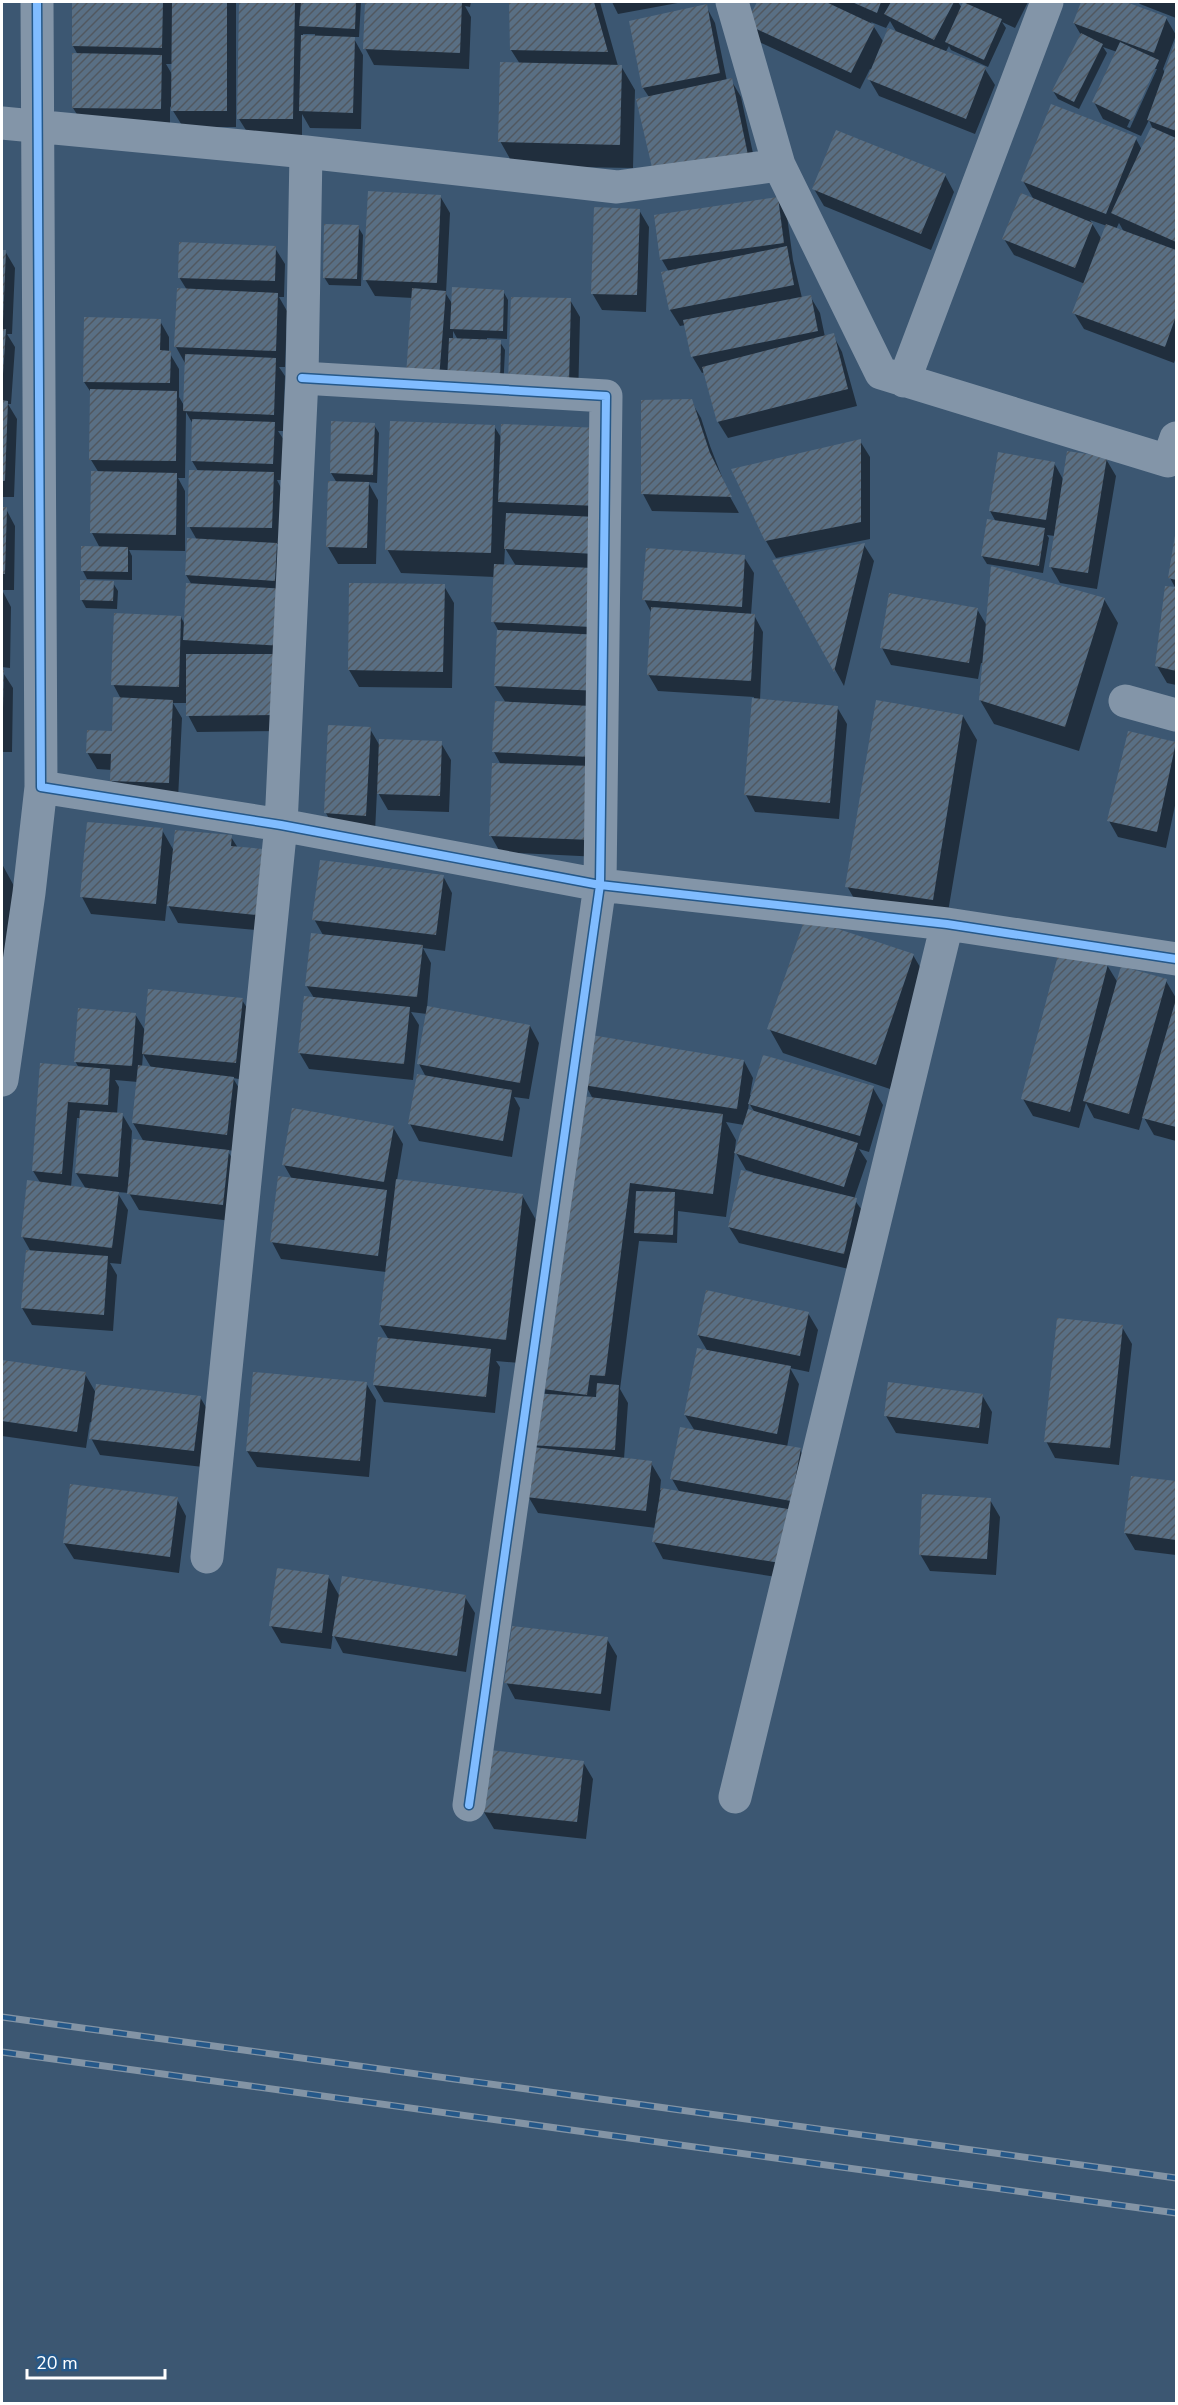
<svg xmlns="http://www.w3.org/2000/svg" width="1178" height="2405" font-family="'Nunito Sans',sans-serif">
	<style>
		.shadow { fill: #0007; fill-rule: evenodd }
		.building { fill: url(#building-hatch) }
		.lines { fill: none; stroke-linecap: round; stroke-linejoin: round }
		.minor { stroke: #8395a8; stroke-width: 33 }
		.rail-casing { stroke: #8394a5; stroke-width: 7 }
		.rail { stroke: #255889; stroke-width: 4.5; stroke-dasharray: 14; stroke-linecap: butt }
		.cycleway-casing { stroke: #255889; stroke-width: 11 }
		.cycleway { stroke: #80bcff; stroke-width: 8 }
	</style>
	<defs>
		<pattern id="building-hatch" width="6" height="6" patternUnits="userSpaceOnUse" patternTransform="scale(1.5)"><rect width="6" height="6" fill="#596f84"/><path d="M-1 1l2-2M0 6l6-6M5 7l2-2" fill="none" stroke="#515860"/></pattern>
	</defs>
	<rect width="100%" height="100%" fill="#3c5772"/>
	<path class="shadow" d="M74 2H236V127H183L170 106V125L83 124 73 108 78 55 73 46ZM166 64H173V76Z
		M241 2H361L359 37H353L363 55 361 129 310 128 302 114V136L249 135 239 119ZM303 34H315V37H303Z
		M366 2H471L470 7 465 6 471 17 469 69 374 65 365 48Z
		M511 2H600L618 66H621L635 90 633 168 514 166 500 141 520 64 511 50Z
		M612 2H683L618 14Z
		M759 2H958L962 8 964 4 958 2H1028L1015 28 1002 22 1006 28 988 67 951 50 949 46 945 53 985 69 995 85 975 134 879 96 869 79 873 70 870 69 860 89 757 41 748 24ZM890 21 897 33 884 43 871 22 886 28Z
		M1083 2H1121L1166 18 1176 35 1163 69 1165 73 1176 43V357L1174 363 1084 329 1074 313 1085 284 1014 255 1004 239 1034 200 1023 181 1136 139 1142 150 1152 127 1149 120 1141 136 1103 119 1094 102 1117 52 1103 47 1107 53 1079 109 1058 99 1053 91 1081 35 1074 23ZM1153 69H1157L1130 128 1127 127ZM1090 220 1107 226 1102 240ZM1119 223 1124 232 1116 229Z
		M1138 2H1176V18L1140 4Z
		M706 6 715 23 727 81 731 80 741 97 757 172 649 97 643 88Z
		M945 175 954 192 931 250 824 206 814 189Z
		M440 196 450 213 446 294 453 305 503 291 508 300 507 339 487 338V341L500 342 505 350 503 392 448 395 413 298 375 296 365 279ZM453 331 458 340 453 339Z
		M777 199 787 216 793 260 802 298 810 296 820 313 825 337 833 335 842 352 857 406 728 438 718 422 705 372 702 373 692 356 686 325 680 326 670 310 669 272 662 260 655 216Z
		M639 210 649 227 646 312 602 310 592 293Z
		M358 227 363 235 361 286 329 285 324 277Z
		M275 248 285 264 284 297H279L287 311 285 367H279L285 376 283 431H278L284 440 282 480H277L282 490 281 544H276L285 561 286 731 197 732 188 715V703H173L182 718 178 799 121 797 111 780 112 770 97 769 87 752 114 732 121 699 113 684 181 617 185 625 192 585 186 575 197 540 189 526 198 471 192 461 194 426 186 412 185 478H178L185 491V551L129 550 132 556V580L87 579 83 571 100 548 92 533 99 473 91 460 92 394 84 382 160 321 169 337V352L179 369V397L185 407V363L176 347 187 290 179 277Z
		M2 251H5L15 268 12 334H7L15 347 11 404H8L17 419 14 497H2Z
		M512 299 570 300 580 317 578 401Z
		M691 401 701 418 710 446 729 495 739 513 652 511 643 494Z
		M374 425 379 433 377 483 368 482 378 500 376 564H338L328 547 329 483H337L331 473Z
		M494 426 502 439 600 429V857L500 852 491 836 501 765 494 752 506 703 495 686 498 630 493 621 495 577 401 573 387 549ZM505 548 516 566H504Z
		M860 441 870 457V539L776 558 766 541Z
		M1106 459 1116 476 1097 589 1060 583 1050 566 1055 536 1047 535 1049 538 1043 573 987 564 982 556 996 522 990 511 1054 463 1064 481Z
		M2 509H6L15 526 14 590H2Z
		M1176 537V685L1167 683 1157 666 1176 589 1170 578Z
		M864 545 874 561 844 686 775 561Z
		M744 557 754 573 751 615H754L763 632 760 700 837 707 847 724 839 819 755 812 746 795 754 697 658 691 648 674 652 614 644 599Z
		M113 583 118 591 117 609 86 608 81 599Z
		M444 586 454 603 452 688 359 687 349 670Z
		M2 590 11 607 10 668 2 667Z
		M1104 599 1118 623 1079 751 994 724 980 700 984 663H981L978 679 891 665 882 648 977 609 987 626Z
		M2 671 13 688 12 752H2Z
		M963 716 977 740 946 924 861 911 847 886Z
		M370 729 380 746 441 743 451 760 449 812 388 810 377 791 375 832 335 830 326 813Z
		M1129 733 1176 745V801L1166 848 1118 837 1109 821Z
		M162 830 174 851 231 837 238 848 266 931 178 923 167 903 165 921 91 914 82 897Z
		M2 864 14 886 2 982Z
		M443 876 452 893 445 951 423 948 431 963 427 1008 530 1026 539 1043 529 1099 514 1097 520 1108 512 1157 419 1141 410 1124 426 1077 419 1064 427 1014 411 1012 419 1025 413 1080 309 1069 299 1052 314 998 306 985 323 935 314 919Z
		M913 955 927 979 890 1089 783 1053 769 1028Z
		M1107 965 1118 983 1166 981 1176 998V1141L1154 1135 1143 1116 1139 1130 1094 1118 1086 1103 1079 1128 1033 1116 1023 1099Z
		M242 1000 252 1016 245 1080 233 1078 243 1095 236 1151 227 1150 238 1168 232 1221 139 1210 129 1193 117 1192 128 1210 121 1264 110 1263 117 1275 113 1331 32 1325 22 1308 31 1252 22 1236 41 1184 33 1171 79 1068 75 1061 135 1014 146 1032ZM143 1054 152 1069 142 1067ZM115 1080 138 1082 133 1123 144 1142 132 1162H130L132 1131 122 1114H117L119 1087ZM77 1118H81L76 1173 86 1189 71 1187Z
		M744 1061 753 1078 750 1095 873 1088 883 1105 869 1152 859 1149 867 1161 854 1199 866 1216 853 1270 739 1243 729 1227 753 1172 746 1170 735 1151 726 1217 678 1211 677 1243 639 1241 620 1389 628 1403 624 1459 651 1463 661 1480 660 1490 680 1493 672 1479 695 1431 685 1415 708 1352 698 1335 808 1313 818 1330 809 1372 790 1368 799 1384 787 1447 800 1450 810 1466 789 1579 663 1559 654 1542 656 1528 538 1513 528 1496 593 1099 585 1084ZM749 1103 755 1113 748 1110ZM726 1122 744 1125 737 1150H735L736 1140Z
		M393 1127 403 1144 397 1180 522 1195 536 1220 520 1363 496 1361 500 1367 495 1413 384 1402 374 1385 389 1340 380 1325 386 1272 281 1259 272 1242 292 1179 284 1165Z
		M1122 1327 1132 1344 1119 1465 1055 1458 1046 1441Z
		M2 1362 85 1374 96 1393 200 1397 210 1414 203 1467 100 1455 91 1438 92 1423 90 1422 86 1448 2 1436Z
		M366 1383 376 1400 369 1477 257 1467 247 1451Z
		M982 1395 992 1412 988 1444 896 1433 886 1416Z
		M1133 1477 1176 1483V1555L1135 1550 1125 1533Z
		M177 1499 186 1516 179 1573 74 1559 64 1543Z
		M990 1500 1000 1517 996 1575 930 1571 920 1554Z
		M328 1576 340 1597H465L475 1613 466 1672 343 1653 333 1634 331 1649 281 1643 271 1626Z
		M607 1639 617 1656 610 1711 515 1699 506 1682Z
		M583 1762 593 1779 586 1839 494 1829 484 1812Z"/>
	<path class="building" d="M72 2H163L162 48 72 46Z
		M172 2H227V111H171Z
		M239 2H295L293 119H237Z
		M301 2H356L355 29 299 26Z
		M365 2H462L460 53 363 49Z
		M509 2H594L608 52 510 50Z
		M757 2H826L875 25 851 73 746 24Z
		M852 2H881L877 13Z
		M891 2H954L934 40 884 14Z
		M963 2 1002 19 984 60 945 42Z
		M1081 2H1126L1167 17 1154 53 1073 23Z
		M707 4 720 73 642 88 629 21Z
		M888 28 986 67 966 119 867 79Z
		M1081 33 1103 44 1074 102 1052 91Z
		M301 35 355 37 353 113 299 111Z
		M1176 39V131L1147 120Z
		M1120 42 1159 60 1132 121 1092 102Z
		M72 53 162 55 161 109 72 108Z
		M500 62 622 65 620 145 498 142Z
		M732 78 748 155 654 176 636 99Z
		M1051 104 1137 137 1106 214 1021 181Z
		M1151 127 1176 138V242L1111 213Z
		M836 130 946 174 921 234 812 189Z
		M368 191 441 195 437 283 363 280Z
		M1021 193 1093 223 1075 268 1002 239Z
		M778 197 784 243 660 260 654 215Z
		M594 207 640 209 637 295 591 294Z
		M324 224 359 225 357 279 323 278Z
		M1106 224 1176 250V316L1165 347 1072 313Z
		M179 242 276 246 275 281 178 278Z
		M787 246 794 285 669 310 661 272Z
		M2 250H6L3 322 2 321Z
		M452 287 504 290 503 331 450 329Z
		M177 288 278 293 276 351 174 347Z
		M412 288 446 291 439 379 406 376Z
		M811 295 818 331 691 357 683 320Z
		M511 297 571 298 569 384 508 382Z
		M84 317 161 319 160 350 171 351 170 383 83 382Z
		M2 329H6L3 374H2Z
		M834 333 848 389 717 422 702 367Z
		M449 338 501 340 500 384 447 382Z
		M185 354 276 358 274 415 183 411Z
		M90 389 177 391 176 461 89 460Z
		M692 399 710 453 732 497 641 494V400Z
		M2 400 8 401 5 481H2Z
		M192 419 275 422 273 464 191 461Z
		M331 421 375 423 373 475 330 473Z
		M390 421 495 425 491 553 385 550Z
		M501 424 601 428 598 506 498 502Z
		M861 439V522L765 541 731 469Z
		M1067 451 1107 457 1088 573 1049 567Z
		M998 452 1055 462 1046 520 989 511Z
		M189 470 274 472 272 528 187 527Z
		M91 471 177 473 176 535 90 533Z
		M328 481 369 482 367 548 326 547Z
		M2 507H7L5 574H2Z
		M506 513 597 517 595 554 504 549Z
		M987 519 1045 528 1039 566 981 556Z
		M1175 535H1176V580L1168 578Z
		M187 538 277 543 275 581 185 575Z
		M865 543 834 672 772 560Z
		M81 546 128 547V572L81 571Z
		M646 548 745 555 742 607 642 600Z
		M494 564 594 568 591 627 491 622Z
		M991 566 1105 598 1065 727 979 700Z
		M80 580 114 581 113 601 80 600Z
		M186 583 286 589 283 646 183 640Z
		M349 583 445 584 443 672 348 670Z
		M1165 586 1176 587V671L1155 666Z
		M889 593 978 608 969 663 880 648Z
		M651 607 755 614 751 681 647 675Z
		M114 613 181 616 179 687 111 685Z
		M497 630 602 635 599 691 494 686Z
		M186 654H277V715L186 716Z
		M2 670H4L3 708H2Z
		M113 697 173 700 169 783 110 781 111 754 86 753 87 730 112 731Z
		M752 698 838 706 830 803 744 795Z
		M876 700 963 715 933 900 845 887Z
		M495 701 591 706 589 757 492 752Z
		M328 725 371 727 366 816 324 813Z
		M1128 731 1176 742 1157 832 1107 821Z
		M379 739 442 741 440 796 377 794Z
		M492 763 594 766 592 840 489 836Z
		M87 822 163 828 156 904 80 897Z
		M175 830 232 835 231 846 263 849 257 915 167 906Z
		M320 860 444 875 436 935 312 920Z
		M805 918 914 954 876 1065 767 1029Z
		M311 933 423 945 417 997 305 986Z
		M1059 951 1108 964 1070 1112 1021 1099Z
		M1121 966 1167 979 1129 1114 1083 1101Z
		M148 989 243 998 236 1063 142 1054Z
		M304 996 410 1007 404 1064 298 1053Z
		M1176 999V1127L1142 1118Z
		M427 1006 530 1025 520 1083 417 1064Z
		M78 1008 136 1013 132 1066 74 1062Z
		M591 1035 744 1060 737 1109 583 1085Z
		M763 1055 874 1086 860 1136 748 1104Z
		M40 1063 110 1069 108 1105 68 1102 62 1174 32 1171Z
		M138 1065 234 1077 227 1135 132 1123Z
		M417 1074 512 1090 503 1141 408 1124Z
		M574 1095 723 1114 713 1194 630 1183 605 1376 590 1375 587 1395 536 1388Z
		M292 1108 394 1126 384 1182 282 1165Z
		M748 1109 858 1143 844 1187 734 1153Z
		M80 1110 123 1113 118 1177 75 1173Z
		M133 1139 229 1150 223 1205 127 1194Z
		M741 1170 857 1198 844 1254 728 1227Z
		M278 1176 387 1190 378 1256 270 1242Z
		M396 1179 523 1194 506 1340 379 1325Z
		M27 1180 119 1192 112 1248 21 1237Z
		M636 1191 675 1192 673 1235 634 1233Z
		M26 1250 108 1256 104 1315 21 1308Z
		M706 1290 809 1312 800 1356 697 1335Z
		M1057 1318 1123 1325 1110 1448 1044 1442Z
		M378 1337 491 1349 486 1397 373 1385Z
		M697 1348 791 1366 777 1434 684 1415Z
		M2 1360 86 1372 77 1432 2 1421Z
		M253 1372 367 1382 360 1461 246 1451Z
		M888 1382 983 1394 979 1428 884 1416Z
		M597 1383 619 1385 615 1450 529 1445 532 1393 596 1397Z
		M96 1384 201 1396 194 1451 89 1439Z
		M680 1427 801 1448 791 1501 670 1479Z
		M533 1447 652 1461 646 1511 526 1497Z
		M1131 1476 1176 1481V1540L1124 1533Z
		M70 1484 178 1497 170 1557 63 1543Z
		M661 1488 788 1509 780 1563 652 1542Z
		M922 1494 991 1498 987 1559 919 1555Z
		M277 1568 329 1575 322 1633 269 1626Z
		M342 1576 466 1595 457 1656 332 1636Z
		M512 1626 608 1637 601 1694 504 1683Z
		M490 1750 584 1761 577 1822 483 1812Z"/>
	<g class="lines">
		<path class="minor" d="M37 2 41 787 281 825 600 885 947 924 1176 959
			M732 2 779 165 881 373 1168 461 1176 438
			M2 123 306 152 617 187 779 165
			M302 378 606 396 600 885 469 1805
			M904 381 1047 2
			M1125 701 1176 715
			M2 1080 29 893 41 787
			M207 1557 281 825 302 378 306 152
			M735 1797 947 924"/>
		<g class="rail-casing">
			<path id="rail" d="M2 2017 1176 2178
				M2 2052 1176 2213"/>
		</g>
		<use href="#rail" class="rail"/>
		<g class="cycleway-casing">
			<path id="cycleway" d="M37 2 41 787 281 825 600 885 947 924 1176 959
				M302 378 606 396 600 885 469 1805"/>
		</g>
		<use href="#cycleway" class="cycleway"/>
	</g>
	<rect width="1178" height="2405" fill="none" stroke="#ffffff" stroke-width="6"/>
	<path d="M27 2369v9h138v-9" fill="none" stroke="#ffffff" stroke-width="3"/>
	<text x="36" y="2369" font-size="18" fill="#ffffff" stroke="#255889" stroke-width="4.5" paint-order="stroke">20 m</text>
</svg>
